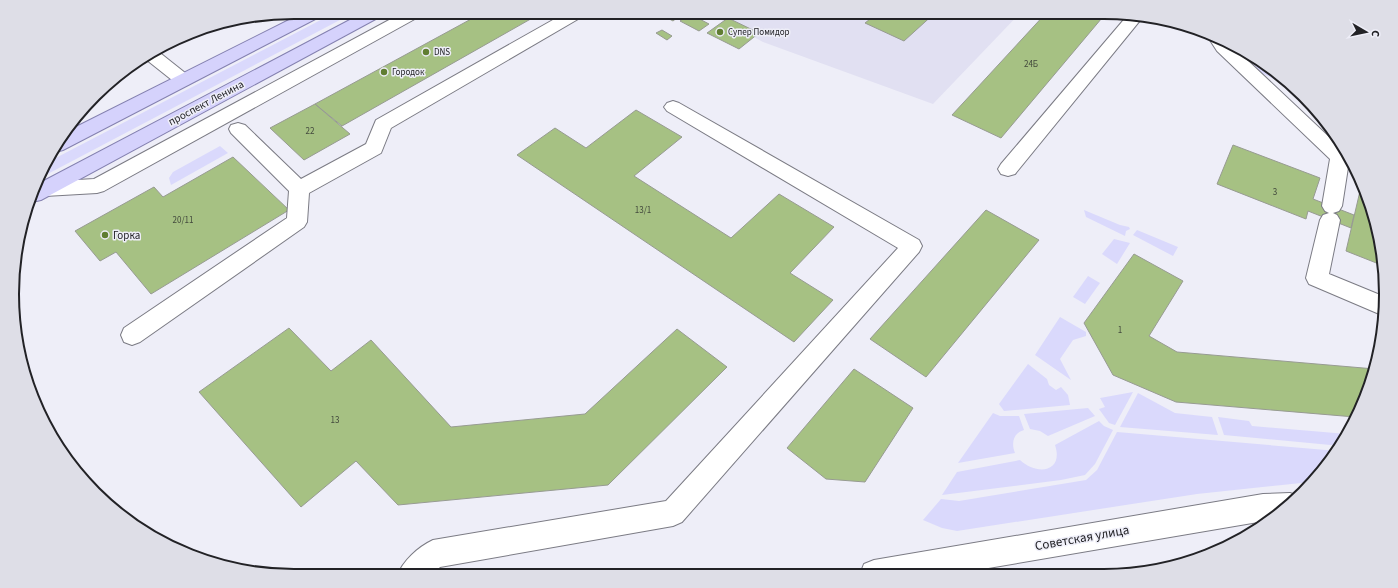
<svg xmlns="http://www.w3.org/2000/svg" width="1398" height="588" font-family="'Source Sans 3',sans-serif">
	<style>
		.built { fill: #e1e0f2 }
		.green { fill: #dad9fc }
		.building { fill: #a6c183; stroke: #979b92 }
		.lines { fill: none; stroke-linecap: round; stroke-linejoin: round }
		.minor-casing { stroke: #7b7b84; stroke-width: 2 }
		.major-casing { stroke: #8481b0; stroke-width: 2 }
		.minor { fill: #fff; fill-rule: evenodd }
		.major { fill: #d5d2fc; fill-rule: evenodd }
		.poi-dot { fill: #607d32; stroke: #eeeef8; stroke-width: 1.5 }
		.labels { text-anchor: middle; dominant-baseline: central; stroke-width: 3; stroke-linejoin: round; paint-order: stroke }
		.far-poi-label { font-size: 9px; fill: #222226; stroke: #eeeef8; text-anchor: start }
		.number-label { font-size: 9px; fill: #434a3d }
		.street-label { font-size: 11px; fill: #222226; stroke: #eeeef8 }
		.poi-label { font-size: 11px; fill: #222226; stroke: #eeeef8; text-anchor: start }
		.near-street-label { font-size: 13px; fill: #222226; stroke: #eeeef8 }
		.rim { fill: none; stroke: #222226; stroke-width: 2 }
	</style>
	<rect width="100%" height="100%" fill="#eeeef8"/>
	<path class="built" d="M707 12H1021L933 104 763 42 754 37 759 33 728 18 723 21Z"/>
	<path class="green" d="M336 12H355L40 178 46 163Z
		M1224 40C1251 52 1278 70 1299 91L1255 70Z
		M220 146 228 153 171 185 169 178 173 172Z
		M1084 210 1120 225 1129 227 1130 229 1126 231 1125 236 1086 217Z
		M1137 230 1178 247 1173 256 1133 235Z
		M1114 239 1130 243 1117 264 1102 254Z
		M1088 276 1100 283 1085 304 1073 297Z
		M1060 317 1086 332V336L1073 340 1060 359 1071 380 1035 355Z
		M1028 364 1047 379 1049 385 1056 390 1061 387 1068 395 1070 405 1004 411 999 404Z
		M1133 392 1115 425 1109 423 1099 409 1105 407 1100 398Z
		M1138 393 1175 413 1212 417 1218 435 1120 427Z
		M1088 408 1095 416 1048 436 1040 431 1030 429 1024 414Z
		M993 413 1000 416H1019L1024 430C1013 433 1011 444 1015 453L958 463Z
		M1218 417 1249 421 1252 426 1347 434 1341 446 1224 435Z
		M1099 421 1104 426 1113 430 1095 464 1085 475 1061 480 942 495 957 472 1020 460C1037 476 1064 472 1055 445Z
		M1117 432 1338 451 1311 482 1197 494 957 531 942 528 923 520 941 499 959 501 1086 480 1097 470Z"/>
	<path class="building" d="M484 12H543L342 126 315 104Z
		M663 12H680L683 13 673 21 660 14Z
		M879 12H936L904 41 865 23Z
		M1047 12H1107L1001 138 952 115Z
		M690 14 709 24 699 31 680 21Z
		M728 18 759 33 739 49 707 33Z
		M662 30 672 36 667 40 656 33Z
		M315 104 350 134 304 160 270 128Z
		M636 110 682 137 634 176 731 238 779 194 834 227 790 273 833 300 794 342 517 155 555 128 586 148Z
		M1233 145 1320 178 1313 199 1354 215 1351 228 1308 211 1306 219 1217 184Z
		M233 157 289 210 151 294 116 252 100 261 75 231 154 187 163 197Z
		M1360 191 1366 193 1376 221 1384 266 1346 251Z
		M986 210 1039 240 926 377 870 339Z
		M1134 254 1183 281 1149 336 1177 352 1375 369 1371 385 1355 417 1176 402 1113 375 1084 323Z
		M289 328 331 371 371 340 451 427 585 414 677 329 727 367 608 485 398 505 356 461 301 507 199 392Z
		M854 369 913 408 865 482 826 479 787 448Z"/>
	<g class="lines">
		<g class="minor-casing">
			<path id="minor" d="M404 12H424L422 15 104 191 97 193 45 196 38 194 36 190 38 184 45 182 94 179Z
				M567 12H587L585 15 391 128 381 153 309 193 307 222 304 227 140 342 132 345 124 342 121 335 124 328 287 218 289 191 231 133 229 129 231 125 238 123 245 125 301 179 366 144 376 120Z
				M1127 16 1142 18 1015 174 1008 176 1001 174 998 169 1001 164Z
				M1210 34 1228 42 1330 138 1344 148 1351 160 1349 161 1342 206 1339 211 1333 213 1337 215 1340 220 1329 274 1385 297 1384 316 1309 284 1306 278 1320 220 1323 215 1329 213 1325 211 1322 206 1330 159 1217 51 1208 37Z
				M155 49 189 76 192 80 189 84 183 86 177 84 143 57Z
				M673 101 679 103 919 240 922 246 919 252 682 522 673 526 440 567 431 576H397C403 561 418 547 433 540L666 501 898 248 667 111 664 107 667 103Z
				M1290 493 1298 496 1290 506 1270 520 953 574H860L864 564 874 560 1263 494Z"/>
		</g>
		<g class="major-casing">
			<path id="major" d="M305 12H325L323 15 63 150 56 152 52 150 68 131Z
				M365 12H385L383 15 41 200 32 202 38 184Z"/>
		</g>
		<use href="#minor" class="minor"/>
		<use href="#major" class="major"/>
	</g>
	<g class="poi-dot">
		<circle cx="720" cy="32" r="4"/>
		<circle cx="426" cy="52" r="4"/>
		<circle cx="384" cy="72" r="4"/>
		<circle cx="105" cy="235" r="4"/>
	</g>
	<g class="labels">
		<g class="far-poi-label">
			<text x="728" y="32">Супер Помидор</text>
			<text x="434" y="52">DNS</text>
			<text x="392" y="72">Городок</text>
		</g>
		<g class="number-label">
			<text x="1031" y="64">24Б</text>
			<text x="310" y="131">22</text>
			<text x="1275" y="192">3</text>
			<text x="643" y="210">13/1</text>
			<text x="183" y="220">20/11</text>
			<text x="1120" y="330">1</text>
			<text x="335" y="420">13</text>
		</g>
		<g class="street-label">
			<text transform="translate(206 103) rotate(-28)">проспект Ленина</text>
		</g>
		<g class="poi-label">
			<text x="113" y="235">Горка</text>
		</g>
		<g class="near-street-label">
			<text transform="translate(1082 538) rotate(-10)">Советская улица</text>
		</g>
	</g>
	<path d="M0 0H1398V588H0ZM294 19H1104A275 275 0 0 1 1379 294V294A275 275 0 0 1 1104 569H294A275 275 0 0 1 19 294V294A275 275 0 0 1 294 19Z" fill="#dedee7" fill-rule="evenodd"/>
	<path class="rim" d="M294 19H1104A275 275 0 0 1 1379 294V294A275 275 0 0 1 1104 569H294A275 275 0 0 1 19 294V294A275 275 0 0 1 294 19Z"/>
	<g transform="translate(1366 32) rotate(99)" stroke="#eeeef8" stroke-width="3" paint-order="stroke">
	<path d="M0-3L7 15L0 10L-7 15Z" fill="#222226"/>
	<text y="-6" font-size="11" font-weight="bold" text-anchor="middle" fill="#222226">С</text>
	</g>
</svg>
